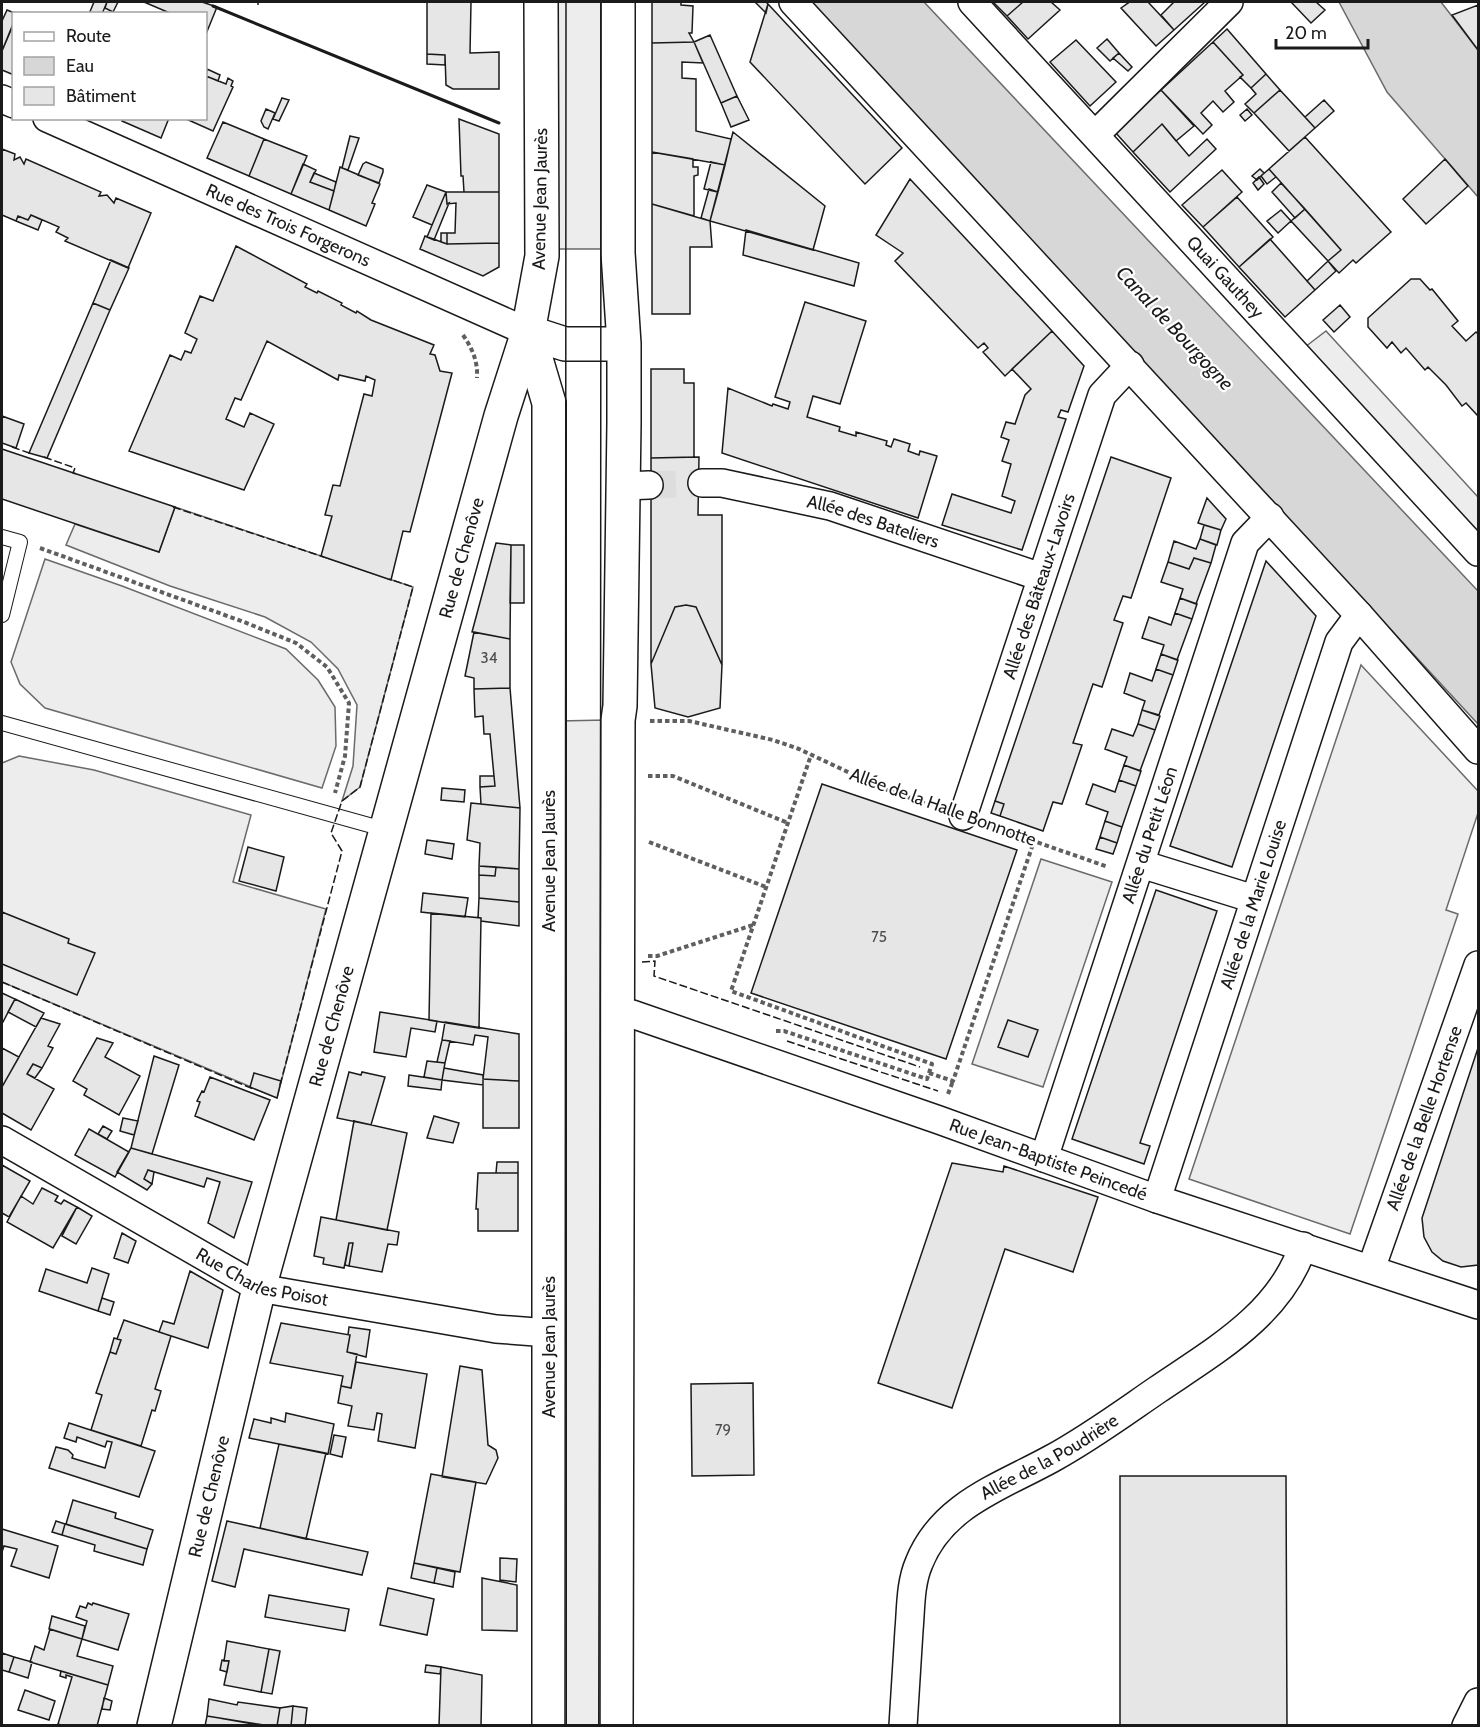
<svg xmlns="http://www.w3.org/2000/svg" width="1480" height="1727" font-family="Cabin,sans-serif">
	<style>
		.built { fill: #ededed; stroke: #6a6a6a; stroke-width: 1.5 }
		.water { fill: #d7d7d7; stroke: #6a6a6a; stroke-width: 1.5 }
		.building { fill: #e6e6e6; stroke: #1a1a1a; stroke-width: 1.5 }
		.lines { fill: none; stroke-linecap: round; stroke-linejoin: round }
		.minor-tunnel { stroke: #ddd; stroke-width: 27; stroke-dasharray: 27 14; stroke-linecap: butt }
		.service-casing { stroke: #1a1a1a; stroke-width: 16 }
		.minor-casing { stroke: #1a1a1a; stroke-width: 30 }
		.tertiary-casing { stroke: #1a1a1a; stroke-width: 36 }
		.secondary-casing { stroke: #1a1a1a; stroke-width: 36 }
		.path { stroke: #5f5f5f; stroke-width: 4; stroke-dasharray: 4.5 3; stroke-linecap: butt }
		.service { stroke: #fff; stroke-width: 14 }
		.minor { stroke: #fff; stroke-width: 27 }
		.tertiary { stroke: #fff; stroke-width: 33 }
		.secondary { stroke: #fff; stroke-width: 33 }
		.tram { stroke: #1a1a1a; stroke-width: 1.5 }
		.fence { stroke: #1a1a1a; stroke-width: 1.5; stroke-dasharray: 8 3; stroke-linecap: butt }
		.wall { stroke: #1a1a1a; stroke-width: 3 }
		.labels { text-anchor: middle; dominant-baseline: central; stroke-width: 4.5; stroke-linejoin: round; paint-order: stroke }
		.number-label { font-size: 15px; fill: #4d4d4d }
		.street-label { font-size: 18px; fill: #1a1a1a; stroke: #fff }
		.water-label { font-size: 20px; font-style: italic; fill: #1a1a1a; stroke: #fff }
	</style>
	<rect width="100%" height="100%" fill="#fff"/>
	<path class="built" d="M557 2H606V249H557Z
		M1326 331 1478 497V532L1305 347Z
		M175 507 413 587 360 787 342 801 353 766 357 705 338 669 311 642 265 617 170 586 66 545 75 524 159 552Z
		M45 559 122 586 286 649 318 680 335 707 336 746 322 788 45 708 20 684 11 662Z
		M1361 665 1478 791V813L1446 910 1458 914 1350 1234 1189 1179Z
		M606 720 605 1725 558 1726 559 721Z
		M19 756 94 770 251 815 233 882 326 909 277 1098 2 982V763Z
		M1041 859 1112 882 1043 1087 972 1064Z"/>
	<path class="water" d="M811 2H924L1478 591V724Z
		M1339 2H1441L1478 50V197L1387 92Z"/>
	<path class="building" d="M94 2H107L102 14H89Z
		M107 2H118L113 12 105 8Z
		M144 2H202L217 7 206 34V14H172Z
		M427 2H471L470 53 499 52V89H453L446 85 445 55 427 54Z
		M652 2H681V5L693 6 692 33H689L694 42 652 43Z
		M755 2H766L768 4 766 13Z
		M993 2H1023L1007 16Z
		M1023 2H1051L1060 10 1028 39 1007 16Z
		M1126 2H1148L1174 30 1156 46 1121 8 1128 3Z
		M1174 2H1205L1174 30 1161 15Z
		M1291 2H1316L1325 10 1311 23Z
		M768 4 902 148 865 184 750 62Z
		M1478 5V50L1452 15Z
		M7 10 17 14H14V23L2 51V21Z
		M13 24H14V75L2 70V51Z
		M1227 29 1266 74 1251 88 1240 77 1243 75 1213 42Z
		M710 35 737 96 721 103 694 42Z
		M1107 39 1119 53 1110 61 1097 48Z
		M1076 40 1116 82 1090 106 1050 62Z
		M694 42 703 63 682 62V78L696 79V131L731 139 725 165 652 152V43Z
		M1213 42 1243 75 1225 91 1234 102 1223 112 1213 101 1201 113 1212 125 1203 134 1161 90Z
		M1119 53 1132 67 1128 71 1113 58Z
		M427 54 445 55V65L427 64Z
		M207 69 220 75 218 81 206 76Z
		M1266 74 1280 90 1254 113 1245 104 1256 94 1251 88Z
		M206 76 226 84 228 78 233 81 231 86 233 87 213 131 184 118H206Z
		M1161 90 1194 126 1176 141 1162 124 1133 152 1115 132Z
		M1280 90 1315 128 1289 151 1254 113Z
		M737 96 749 120 731 127 721 103Z
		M282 98 289 100 279 121 273 119Z
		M1324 100 1334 111 1315 128 1305 117Z
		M266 109 275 113 268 129 264 127 261 121Z
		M1247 109 1252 115 1245 121 1240 115Z
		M123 118H169L161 138 122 121Z
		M459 119 499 134V192H464L463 176H461Z
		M223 122 264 139 249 176 207 158Z
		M1162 124 1189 156 1207 139 1216 149 1170 192 1133 152Z
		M733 132 825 206 813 250 710 221Z
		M350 136 359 138 348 170 342 168Z
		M1305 137 1391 232 1356 263 1353 260 1339 273 1328 261 1341 250 1269 169Z
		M264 139 307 156 291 194 249 176Z
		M2 149 15 154 14 160 20 157 24 164 26 159 101 192 99 196 107 195 114 203 116 198 151 213 128 268 65 241 68 238 56 232 59 227 31 215 28 220 18 216 16 221 2 215Z
		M652 152 693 159V167H698V175L694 176V216L652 204Z
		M1445 159 1468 186 1426 224 1403 199Z
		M366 162 383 169V172L379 183 358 175 363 164Z
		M711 162 725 165 718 192 704 189Z
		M303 164 316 170 310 182 334 191 329 210 291 194Z
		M340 167 380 184 372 203 375 204 366 226 329 210Z
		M1260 169 1264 173 1257 180 1252 176Z
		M1269 169 1276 177 1267 184 1261 176Z
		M1222 170 1242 192 1203 227 1182 205Z
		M314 173 336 182 334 191 310 182Z
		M1259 177 1264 184 1258 190 1253 183Z
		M910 179 1052 331 1005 376 983 352 988 348 984 343 978 348 895 261 903 253 876 235Z
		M1281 183 1305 209 1295 218 1272 192Z
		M427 185 446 192 432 225 413 217Z
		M709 189 718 192 710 221 701 218Z
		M446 192H499V243L447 244V233H455L456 203 447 204Z
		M446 192 447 204 449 203 434 240 427 237Z
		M1237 197 1273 237 1239 267 1203 227Z
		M652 204 710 221 712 247H690V314H652Z
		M1305 209 1341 250 1328 261 1291 221Z
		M1281 210 1291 221 1278 233 1267 221Z
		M31 215 42 220 38 230 16 221 18 216 28 220Z
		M746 230 859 263 854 286 743 255Z
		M441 233H447V244L441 242Z
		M425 236 447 244 499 243V267L483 276 420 249Z
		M1270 239 1315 290 1285 317 1239 267Z
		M236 246 307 284 305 287 317 293 318 291 342 303 341 305 356 313 357 311 371 320 434 345 430 354 435 355 440 371 452 373 410 532 403 531 391 580 321 556 332 516 325 515 333 485 340 486 364 394 372 396 375 380 366 376 365 381 339 375 338 380 267 341 241 400 235 398 226 419 244 427 250 413 274 424 244 490 129 451 170 355 181 360 185 351 191 353 197 339 185 333 200 296 213 301Z
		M111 260 129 268 110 310 93 303Z
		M1328 261 1336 271 1315 290 1307 281Z
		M1411 279H1420L1430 290 1432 289 1458 321 1452 326 1466 341 1476 332 1478 334V416L1466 403 1462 406 1446 385 1428 367 1425 370 1406 348 1401 353 1392 342 1387 348 1368 327V318Z
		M805 302 866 321 840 404 813 396 807 417 840 427 839 431 856 436V432L887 441 886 445 891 447 894 439 910 444 908 451 919 455 920 451 937 456 918 518 722 453 728 388 772 406 773 404 788 409 790 402 775 397Z
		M93 303 110 310 47 458 29 453Z
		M1340 305 1350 317 1334 332 1323 320Z
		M1052 331 1084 366 1068 412 1061 410 1058 417 1066 419 1022 550 942 525 952 494 1011 513 1015 501 1002 496 1011 464 1002 461 1009 440 1001 437 1006 422 1015 424 1025 395 1031 389 1012 369Z
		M651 369H684V383H694V457L651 458Z
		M2 416 24 424 16 448 2 443Z
		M2 449 175 507 159 552 2 499Z
		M699 457 698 515H722V665L720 708 688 717 655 708 651 664V458Z
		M1111 457 1171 478 1131 598 1123 596 1114 620 1123 623 1102 687 1093 684 1073 743 1082 745 1062 804 1053 802 1043 831 1000 816 1004 804 995 801Z
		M1207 498 1226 519 1221 530 1198 523Z
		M1204 525 1221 530 1217 545 1200 539Z
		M1200 539 1216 545 1211 563 1194 558 1189 569 1168 562 1174 541 1196 549Z
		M496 543 511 545 510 639 472 632Z
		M511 545H524V603H510Z
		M1194 558 1211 563 1196 604 1180 598 1183 589 1161 582 1168 562 1189 569Z
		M1266 561 1316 616 1232 867 1170 846Z
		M1180 598 1197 604 1192 619 1175 613Z
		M686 605 696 607 722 665 720 708 688 717 655 708 651 664 675 607Z
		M1175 613 1192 619 1177 660 1161 654 1164 645 1142 638 1149 617 1171 625Z
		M474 632 510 639V688L474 689V678L465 676Z
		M1161 654 1178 660 1173 675 1156 669Z
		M1156 669 1173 675 1159 715 1142 710 1145 701 1124 693 1130 673 1152 681Z
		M510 688 520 808 481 804 480 787 495 786 494 776 490 734H484L483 716 475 717 474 689Z
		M1142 710 1160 716 1155 730 1138 724Z
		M1138 724 1155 730 1140 771 1124 765 1127 757 1105 749 1112 729 1133 736Z
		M1124 765 1141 771 1136 786 1119 780Z
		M480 776H494L495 786 480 787Z
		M1119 780 1136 786 1122 827 1105 821 1108 812 1086 804 1093 784 1115 792Z
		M822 784 1017 850 946 1059 751 993Z
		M442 788 465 790 464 802 441 800Z
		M995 801 1004 804 1000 816 991 813Z
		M471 803 520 808 519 869 479 866 480 843 467 840Z
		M1105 821 1122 827 1117 843 1100 837Z
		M1100 837 1117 843 1113 854 1096 849Z
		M427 840 454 844 452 859 425 854Z
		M248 847 284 857 276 891 239 881Z
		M479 866 496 867 495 876 479 875Z
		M496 867 519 869V902L479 898V875L495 876Z
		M1156 890 1217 911 1140 1143 1150 1146 1144 1164 1072 1139Z
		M423 893 468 898 465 917 421 912Z
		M479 898 519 902V926L481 921V918H478Z
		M2 912 69 939 68 943 95 953 77 995 2 964Z
		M431 913 481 918 479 1028 429 1020Z
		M2 993 15 999 3 1022H2Z
		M15 999 44 1013 36 1027 8 1012Z
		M380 1012 437 1021 435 1032 411 1028 406 1057 374 1052Z
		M41 1018 60 1024 48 1046 53 1048 42 1068 33 1064 27 1074 54 1089 31 1130 2 1113V1087Z
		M1008 1020 1038 1030 1028 1057 998 1047Z
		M445 1022 519 1034V1081L483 1079 488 1037 475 1035 473 1045 442 1040Z
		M97 1038 113 1043 105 1057 140 1076 119 1115 84 1095 87 1089 73 1081Z
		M442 1040 450 1041 445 1063 437 1062Z
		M2 1048 19 1057 2 1087Z
		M1478 1048V1265L1461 1267 1443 1261 1432 1252 1424 1237 1422 1218Z
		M154 1056 179 1065 152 1154 131 1148Z
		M427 1061 445 1063 442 1080 424 1077Z
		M33 1064 42 1068 35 1078 27 1074Z
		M444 1068 483 1075V1085L442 1080Z
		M349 1072 361 1075 362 1072 385 1077 371 1125 337 1118Z
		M254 1073 281 1081 277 1098 250 1087Z
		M409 1075 442 1080 441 1090 408 1086Z
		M210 1077 270 1100 254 1140 195 1116 200 1102 197 1101 202 1091 204 1092Z
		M483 1079 519 1081V1128H483Z
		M434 1116 459 1123 453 1143 427 1138Z
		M123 1118 138 1121 134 1135 120 1131Z
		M354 1121 407 1133 387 1230 336 1220Z
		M103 1126 112 1131 107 1139 98 1134Z
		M89 1129 129 1152 115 1177 75 1155Z
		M131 1148 252 1182 234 1238 208 1223 220 1182 207 1178 204 1187 148 1170 144 1179 152 1184 147 1190 117 1172Z
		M497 1162H518V1173H496Z
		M952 1163 1003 1172 1004 1166 1098 1197 1073 1272 1005 1249 952 1408 878 1383Z
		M2 1165 30 1181 9 1217 2 1213Z
		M148 1170 154 1172 152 1184 144 1179Z
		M478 1173H518V1231H478V1209H476Z
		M42 1188 58 1196 55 1201 61 1204 64 1200 77 1207 53 1248 7 1222 21 1196 33 1204Z
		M77 1207 92 1216 76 1244 62 1236Z
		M321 1217 399 1232 397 1245 388 1244 382 1272 349 1266 353 1243H349L344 1268 323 1264 324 1258 314 1256Z
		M122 1233 136 1241 128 1263 114 1258Z
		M349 1243H353L349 1266 345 1265Z
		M92 1268 109 1274 98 1311 39 1291 46 1269 87 1283Z
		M190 1271 223 1290 208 1348 159 1332 163 1321 174 1324Z
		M102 1298 114 1302 110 1315 98 1311Z
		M124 1320 171 1336 155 1389 161 1391 155 1411 152 1410 141 1446 91 1430 102 1395 96 1393 110 1352 116 1354 121 1340 117 1339Z
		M281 1323 350 1335 347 1352 357 1354 351 1388 341 1386 343 1376 270 1363Z
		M349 1327 370 1330 366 1357 347 1352 350 1335H348Z
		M114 1338 121 1340 116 1354 110 1352Z
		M356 1362 427 1374 415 1448 378 1441 382 1414 377 1413 374 1430 348 1426 352 1406 338 1403 341 1386 351 1388Z
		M460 1366 482 1370 488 1445 496 1450 498 1458 486 1484 442 1477Z
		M753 1383 754 1475 692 1476 691 1384Z
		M286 1413 334 1424 328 1454 249 1438 254 1419 271 1423V1418L285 1422Z
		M69 1423 155 1451 139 1497 49 1468 56 1447 68 1450 73 1455 72 1458 105 1468 112 1442 107 1441 105 1447 77 1437 76 1442 64 1438Z
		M334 1435 346 1437 342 1457 330 1454Z
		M279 1444 326 1453 306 1539 260 1528Z
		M431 1474 476 1482 460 1572 414 1563Z
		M1120 1476H1286L1287 1726H1120Z
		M73 1500 116 1513 115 1518 153 1530 147 1549 66 1524Z
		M56 1521 65 1524 62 1535 52 1532Z
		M227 1521 368 1552 362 1575 244 1549 235 1587 212 1581Z
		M65 1524 147 1549 143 1565 94 1551 95 1545 62 1535Z
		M2 1529 58 1546 49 1578 11 1566 17 1549 4 1546 2 1552Z
		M500 1558 517 1559 516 1582 500 1580Z
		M414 1563 437 1568 434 1583 411 1578Z
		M437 1568 455 1572 453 1587 434 1583Z
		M482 1578 517 1585V1631L482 1630Z
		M388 1588 434 1599 427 1635 380 1625Z
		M269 1595 349 1609 345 1631 265 1617Z
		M88 1603 92 1605 93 1603 129 1614 118 1650 82 1639 87 1621 76 1617 80 1606 86 1608Z
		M52 1616 85 1626 82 1639 49 1629Z
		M50 1629 82 1639 77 1656 113 1666 108 1685 30 1662 35 1646 44 1650Z
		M227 1641 269 1649 261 1692 224 1685 229 1661H224Z
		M269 1649 280 1651 272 1694 261 1692Z
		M2 1653 14 1657 9 1672 2 1670Z
		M14 1657 32 1662 28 1678 9 1672Z
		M222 1660 229 1661 227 1672 220 1670Z
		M426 1665 441 1667 440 1674 425 1672Z
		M441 1667 482 1675 481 1726H439Z
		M61 1671 108 1685 97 1726H64L58 1724 72 1677 66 1675V1678L60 1676Z
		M25 1690 55 1701 49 1720 18 1710Z
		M104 1698 112 1701 110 1710 102 1709Z
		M209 1699 237 1705 238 1702 280 1708 277 1726H265L207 1716Z
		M293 1706 291 1726H277L280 1708Z
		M293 1706 307 1708 305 1726H291Z
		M207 1716 238 1721 264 1725 205 1726Z"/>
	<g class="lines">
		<path class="minor-tunnel" d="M649 485 702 483"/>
		<g class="service-casing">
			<path id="service" d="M2 537 20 542 2 615
				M2 723 387 830"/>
		</g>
		<g class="minor-casing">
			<g id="minor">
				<path d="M793 2 1359 615 1478 750"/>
				<path id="s1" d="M972 2 1478 552"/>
				<path d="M2 99 14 104"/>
				<path id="s2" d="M47 118 528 332"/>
				<path d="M1095 135 1229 2"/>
				<path id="s3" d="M702 483H722L830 506 1041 577"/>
				<path d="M624 486 649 485"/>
				<path id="s4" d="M963 816 1102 395 1130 365"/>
				<path d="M1141 864 1254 899"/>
				<path id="s5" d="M617 1013 632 1014 939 1120 1157 1199 1478 1305"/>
				<path id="s6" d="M2 1140 259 1288 496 1329 549 1333"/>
				<path id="s7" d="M1044 1158 1245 543 1270 517"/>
				<path id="s8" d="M1157 1199 1339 642 1359 615"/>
				<path id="s9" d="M1371 1269 1478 965"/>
				<path id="s10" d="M903 1726C905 1694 907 1662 909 1630 911 1608 910 1584 919 1563 942 1505 1000 1487 1051 1459 1088 1439 1122 1414 1157 1390 1214 1351 1280 1315 1303 1246"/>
				<path d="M1466 1726 1478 1702"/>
			</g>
		</g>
		<g class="tertiary-casing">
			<g id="tertiary">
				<path id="s11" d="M154 1726 259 1288 501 416 528 332"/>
			</g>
		</g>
		<g class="secondary-casing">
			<path id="secondary" d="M541 2 542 256 528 332 549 403V1726
				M528 332 565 344H624
				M616 1726 618 720 620 706 624 423V344L618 253V2"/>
		</g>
		<path class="path" d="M463 335C472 348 478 361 477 378
			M40 548 244 622 296 643 327 667 349 703 345 756 335 793
			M650 721H689L773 740 799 749 882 788 936 807
			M648 776H673L788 823
			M988 825 1108 867
			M649 842 766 887
			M648 956H657L753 925
			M776 1031H784L927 1079 932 1064 731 991 811 755
			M929 1073 953 1081 1034 841
			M948 1094 953 1081"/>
		<use href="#service" class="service"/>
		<use href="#minor" class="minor"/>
		<use href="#tertiary" class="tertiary"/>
		<use href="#secondary" class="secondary"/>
		<path class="tram" d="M565 1726 566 2
			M600 1726 601 2"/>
		<path class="fence" d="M258 5V2
			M12 447 32 454
			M44 457 75 468 73 473 77 474
			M173 507 324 557
			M642 962 655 961 654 976 920 1067
			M2 982 253 1089
			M787 1041 938 1091
			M280 1085 342 851 331 833 342 801 360 787 413 587 389 579"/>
		<path class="wall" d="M213 6 499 123"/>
	</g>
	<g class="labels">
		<g class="number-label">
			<text x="489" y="658">34</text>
			<text x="879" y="937">75</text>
			<text x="723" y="1430">79</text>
		</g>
		<g class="street-label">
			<text transform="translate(540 199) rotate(-89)">Avenue Jean Jaurès</text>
			<text stroke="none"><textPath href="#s2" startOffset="264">Rue des Trois Forgerons</textPath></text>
			<text stroke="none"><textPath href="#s1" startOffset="374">Quai Gauthey</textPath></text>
			<text stroke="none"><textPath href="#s3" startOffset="176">Allée des Bateliers</textPath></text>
			<text stroke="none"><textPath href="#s11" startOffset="1208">Rue de Chenôve</textPath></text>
			<text stroke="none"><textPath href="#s4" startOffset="242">Allée des Bâteaux-Lavoirs</textPath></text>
			<text transform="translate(943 807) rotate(20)">Allée de la Halle Bonnotte</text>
			<text stroke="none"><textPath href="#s7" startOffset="340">Allée du Petit Léon</textPath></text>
			<text transform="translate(549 861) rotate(-90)">Avenue Jean Jaurès</text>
			<text stroke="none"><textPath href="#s8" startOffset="310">Allée de la Marie Louise</textPath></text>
			<text stroke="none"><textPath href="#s11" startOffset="722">Rue de Chenôve</textPath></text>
			<text stroke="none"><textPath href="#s9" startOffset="160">Allée de la Belle Hortense</textPath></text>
			<text stroke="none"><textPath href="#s5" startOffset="456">Rue Jean-Baptiste Peincedé</textPath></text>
			<text stroke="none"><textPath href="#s6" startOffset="296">Rue Charles Poisot</textPath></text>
			<text transform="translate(549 1347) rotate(-90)">Avenue Jean Jaurès</text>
			<text stroke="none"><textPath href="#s10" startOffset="336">Allée de la Poudrière</textPath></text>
			<text stroke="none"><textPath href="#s11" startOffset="236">Rue de Chenôve</textPath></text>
		</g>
		<g class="water-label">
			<text transform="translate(1175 328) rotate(47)">Canal de Bourgogne</text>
		</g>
	</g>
	<rect width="1480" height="1727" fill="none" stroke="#1a1a1a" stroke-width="6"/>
	<rect x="12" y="12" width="195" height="108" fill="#ffffff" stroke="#a3a3a3" stroke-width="1.5"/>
	<rect x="24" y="32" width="30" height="9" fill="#ffffff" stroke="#a3a3a3" stroke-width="1.5"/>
	<text x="66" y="42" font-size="18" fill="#1a1a1a">Route</text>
	<rect x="24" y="57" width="30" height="18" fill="#d7d7d7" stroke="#a3a3a3" stroke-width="1.5"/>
	<text x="66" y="72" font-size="18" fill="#1a1a1a">Eau</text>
	<rect x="24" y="87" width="30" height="18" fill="#e6e6e6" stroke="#a3a3a3" stroke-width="1.5"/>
	<text x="66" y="102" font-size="18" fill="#1a1a1a">Bâtiment</text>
	<path d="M1276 39v9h92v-9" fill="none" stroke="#1a1a1a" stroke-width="3"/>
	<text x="1285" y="39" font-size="18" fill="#1a1a1a" stroke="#ffffff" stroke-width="4.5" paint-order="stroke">20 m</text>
</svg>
